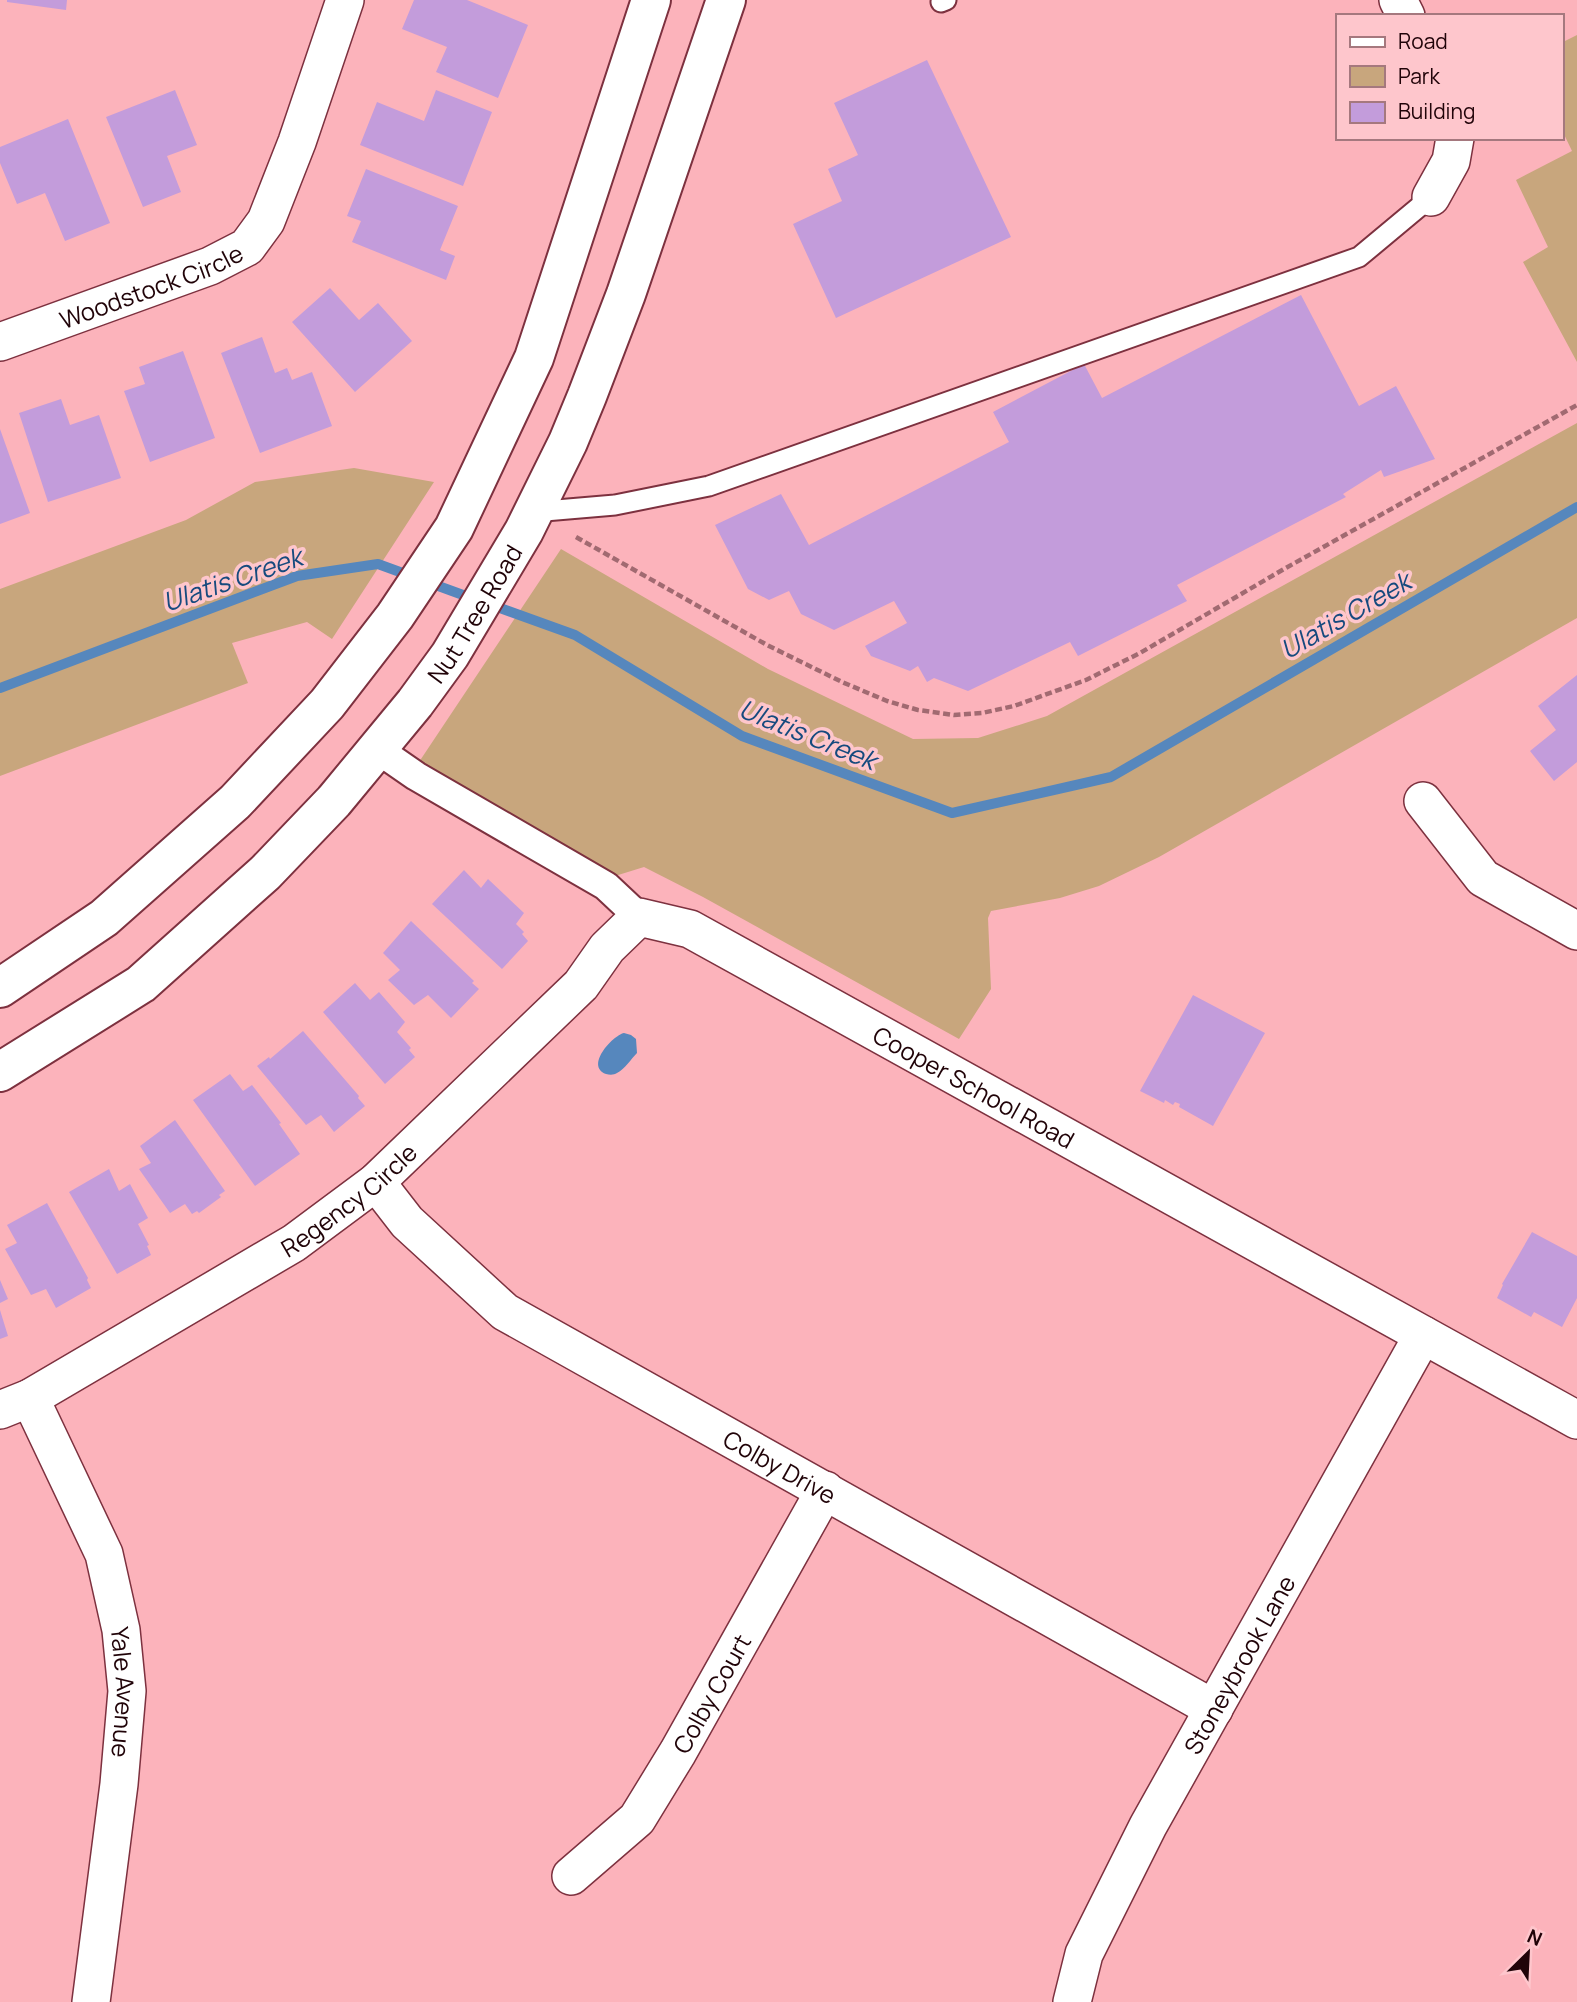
<svg xmlns="http://www.w3.org/2000/svg" width="1577" height="2002" font-family="Manrope,sans-serif">
	<style>
		.green { fill: #c8a67d }
		.water { fill: #5687bd }
		.lines { fill: none; stroke-linecap: round; stroke-linejoin: round }
		.stream { stroke: #5687bd; stroke-width: 10 }
		.building { fill: #c39cdb }
		.service-casing { stroke: #7d313f; stroke-width: 23 }
		.pedestrian-casing { stroke: #7d313f; stroke-width: 32 }
		.minor-casing { stroke: #7d313f; stroke-width: 40 }
		.secondary-casing { stroke: #7d313f; stroke-width: 42 }
		.path { stroke: #a16a71; stroke-width: 4.5; stroke-dasharray: 7 3.5; stroke-linecap: butt }
		.service { stroke: #fff; stroke-width: 19 }
		.pedestrian { stroke: #fff; stroke-width: 28 }
		.minor { stroke: #fff; stroke-width: 37 }
		.secondary { stroke: #fff; stroke-width: 38 }
		.labels { text-anchor: middle; dominant-baseline: central; stroke-width: 7; stroke-linejoin: round; paint-order: stroke }
		.street-label { font-size: 24px; fill: #200308; stroke: #fec6cc }
		.water-label { font-size: 26px; font-style: italic; fill: #164a7e; stroke: #fec6cc }
	</style>
	<rect width="100%" height="100%" fill="#fcb3bb"/>
	<path class="green" d="M1577 35V362L1523 262 1548 247 1516 180 1572 151 1561 128V43Z
		M1577 423V618L1159 857 1099 886 1060 898 991 911 988 918 991 989 959 1039 703 897 644 867 615 876 417 765 561 549 768 669 913 739 978 738 1047 716Z
		M354 468 434 482 332 639 307 622 232 643 248 683 0 776V589L186 520 255 482Z"/>
	<path class="water" d="M624 1033 631 1035 636 1039 637 1053C631 1059 625 1069 617 1073 614 1075 610 1075 606 1074 585 1066 612 1036 624 1033Z"/>
	<g class="lines">
		<path class="stream" d="M489 604 575 635 742 736 952 813 1111 777 1577 507
			M0 688 297 576 378 564 474 599"/>
	</g>
	<path class="building" d="M7 0H67L66 10 7 2Z
		M414 0H467L528 25 498 98 436 72 447 47 402 29Z
		M927 60 1011 237 836 318 793 224 842 201 828 169 858 155 834 103Z
		M175 90 197 145 167 156 181 192 143 207 106 117Z
		M436 90 492 112 463 186 360 145 377 102 424 121Z
		M68 119 110 223 65 241 45 193 17 204 0 163V147Z
		M366 169 458 206 440 250 455 256 446 280 352 242 361 221 347 216Z
		M330 288 359 320 378 303 412 341 355 392 292 322Z
		M1301 295 1359 406 1396 386 1435 459 1384 477 1381 470 1343 494 1346 497 1177 585 1187 601 1078 656 1070 642 968 691 934 678 927 682 918 666 910 671 871 656 865 646 907 623 894 601 834 630 801 614 789 591 769 600 748 589 715 525 781 494 809 545 1009 442 993 412 1084 364 1102 398Z
		M262 337 275 373 287 368 292 380 312 372 332 426 260 453 221 353Z
		M183 351 215 438 150 462 124 391 145 384 139 367Z
		M61 399 70 425 99 415 121 478 48 502 19 413Z
		M0 429 30 513 0 524Z
		M1577 675V762L1554 781 1530 751 1556 730 1538 706Z
		M464 870 481 888 488 879 524 913 516 924 524 932 522 934 528 941 502 969 432 904Z
		M411 921 474 981 472 983 479 989 451 1018 428 995 414 1005 388 980 400 970 383 953Z
		M355 983 370 1000 379 992 405 1022 397 1032 411 1048 409 1050 415 1057 385 1084 323 1012Z
		M1193 995 1265 1033 1213 1126 1179 1107 1180 1104 1175 1102 1173 1105 1165 1100 1164 1103 1140 1091Z
		M303 1031 359 1096 358 1098 365 1106 334 1132 321 1115 306 1125 257 1066 269 1057 270 1059Z
		M230 1074 243 1091 252 1085 281 1123 279 1124 300 1154 255 1186 193 1100Z
		M175 1120 225 1191 219 1195 221 1197 199 1213 197 1211 192 1214 185 1204 170 1213 139 1169 151 1163 140 1146Z
		M109 1169 119 1191 130 1184 148 1218 138 1224 149 1245 147 1246 151 1255 117 1274 69 1192Z
		M47 1203 88 1278 87 1280 91 1288 56 1308 46 1289 31 1295 5 1249 17 1243 7 1225Z
		M1532 1232 1577 1256V1298L1562 1327 1534 1312 1531 1317 1497 1298 1503 1285 1502 1284Z
		M0 1280 8 1299 0 1303Z
		M0 1310 8 1336 0 1339Z"/>
	<g class="lines">
		<g class="service-casing">
			<path id="service" d="M941 2 946 0
				M533 512 615 505 709 486 1359 257 1431 197"/>
		</g>
		<g class="pedestrian-casing">
			<path id="pedestrian" d="M377 749 416 776 606 886 639 917"/>
		</g>
		<g class="minor-casing">
			<g id="minor">
				<path d="M1398 0 1406 16"/>
				<path d="M1431 197 1451 161 1455 138"/>
				<path id="s1" d="M0 342 210 266 247 247 266 221 297 142 345 0"/>
				<path d="M1423 801 1483 878 1577 931"/>
				<path id="s2" d="M376 1182 407 1222 505 1312 1214 1709"/>
				<path id="s3" d="M30 1398 104 1554 121 1630 127 1691 119 1784 91 2002"/>
				<path id="s4" d="M0 1410 30 1398 294 1243 376 1182 581 985 607 948 639 917 690 929 1577 1420"/>
				<path id="s5" d="M571 1876 637 1819 678 1752 825 1490"/>
				<path id="s6" d="M1072 2002 1084 1954 1148 1826 1423 1335"/>
			</g>
		</g>
		<g class="secondary-casing">
			<g id="secondary">
				<path d="M0 988 104 918 235 802 327 704 395 616 454 528 534 358 651 0"/>
				<path id="s7" d="M0 1072 141 984 265 873 334 801 415 703 450 655 524 531 568 442 587 396 626 294 726 0"/>
			</g>
		</g>
		<path class="path" d="M576 537 767 645 842 682 887 701 918 710 954 715 982 713 1014 706 1086 680 1140 653 1284 569 1577 405"/>
		<use href="#service" class="service"/>
		<use href="#pedestrian" class="pedestrian"/>
		<use href="#minor" class="minor"/>
		<use href="#secondary" class="secondary"/>
	</g>
	<g class="labels">
		<g class="street-label">
			<text stroke="none"><textPath href="#s1" startOffset="161">Woodstock Circle</textPath></text>
			<text stroke="none"><textPath href="#s7" startOffset="667">Nut Tree Road</textPath></text>
			<text stroke="none"><textPath href="#s4" startOffset="1192">Cooper School Road</textPath></text>
			<text stroke="none"><textPath href="#s4" startOffset="408">Regency Circle</textPath></text>
			<text stroke="none"><textPath href="#s2" startOffset="499">Colby Drive</textPath></text>
			<text stroke="none"><textPath href="#s6" startOffset="378">Stoneybrook Lane</textPath></text>
			<text stroke="none"><textPath href="#s3" startOffset="313">Yale Avenue</textPath></text>
			<text stroke="none"><textPath href="#s5" startOffset="233">Colby Court</textPath></text>
		</g>
		<g class="water-label">
			<text transform="translate(232 579) rotate(-19)">Ulatis Creek</text>
			<text transform="translate(1345 615) rotate(-30)">Ulatis Creek</text>
			<text transform="translate(808 734) rotate(22)">Ulatis Creek</text>
		</g>
	</g>
	<rect x="1336" y="14" width="228" height="126" fill="#fec6cc" stroke="#a5787e" stroke-width="2"/>
	<rect x="1350" y="37" width="35" height="10" fill="#ffffff" stroke="#a5787e" stroke-width="2"/>
	<text x="1398" y="49" font-size="21" fill="#200308">Road</text>
	<rect x="1350" y="66" width="35" height="21" fill="#c8a67d" stroke="#a5787e" stroke-width="2"/>
	<text x="1398" y="84" font-size="21" fill="#200308">Park</text>
	<rect x="1350" y="102" width="35" height="21" fill="#c39cdb" stroke="#a5787e" stroke-width="2"/>
	<text x="1398" y="119" font-size="21" fill="#200308">Building</text>
	<g transform="translate(1528 1953) rotate(24)" stroke="#fec6cc" stroke-width="5" paint-order="stroke">
	<path d="M0-5L12 26L0 18L-12 26Z" fill="#200308"/>
	<text y="-10" font-size="19" font-weight="bold" text-anchor="middle" fill="#200308">N</text>
	</g>
</svg>
